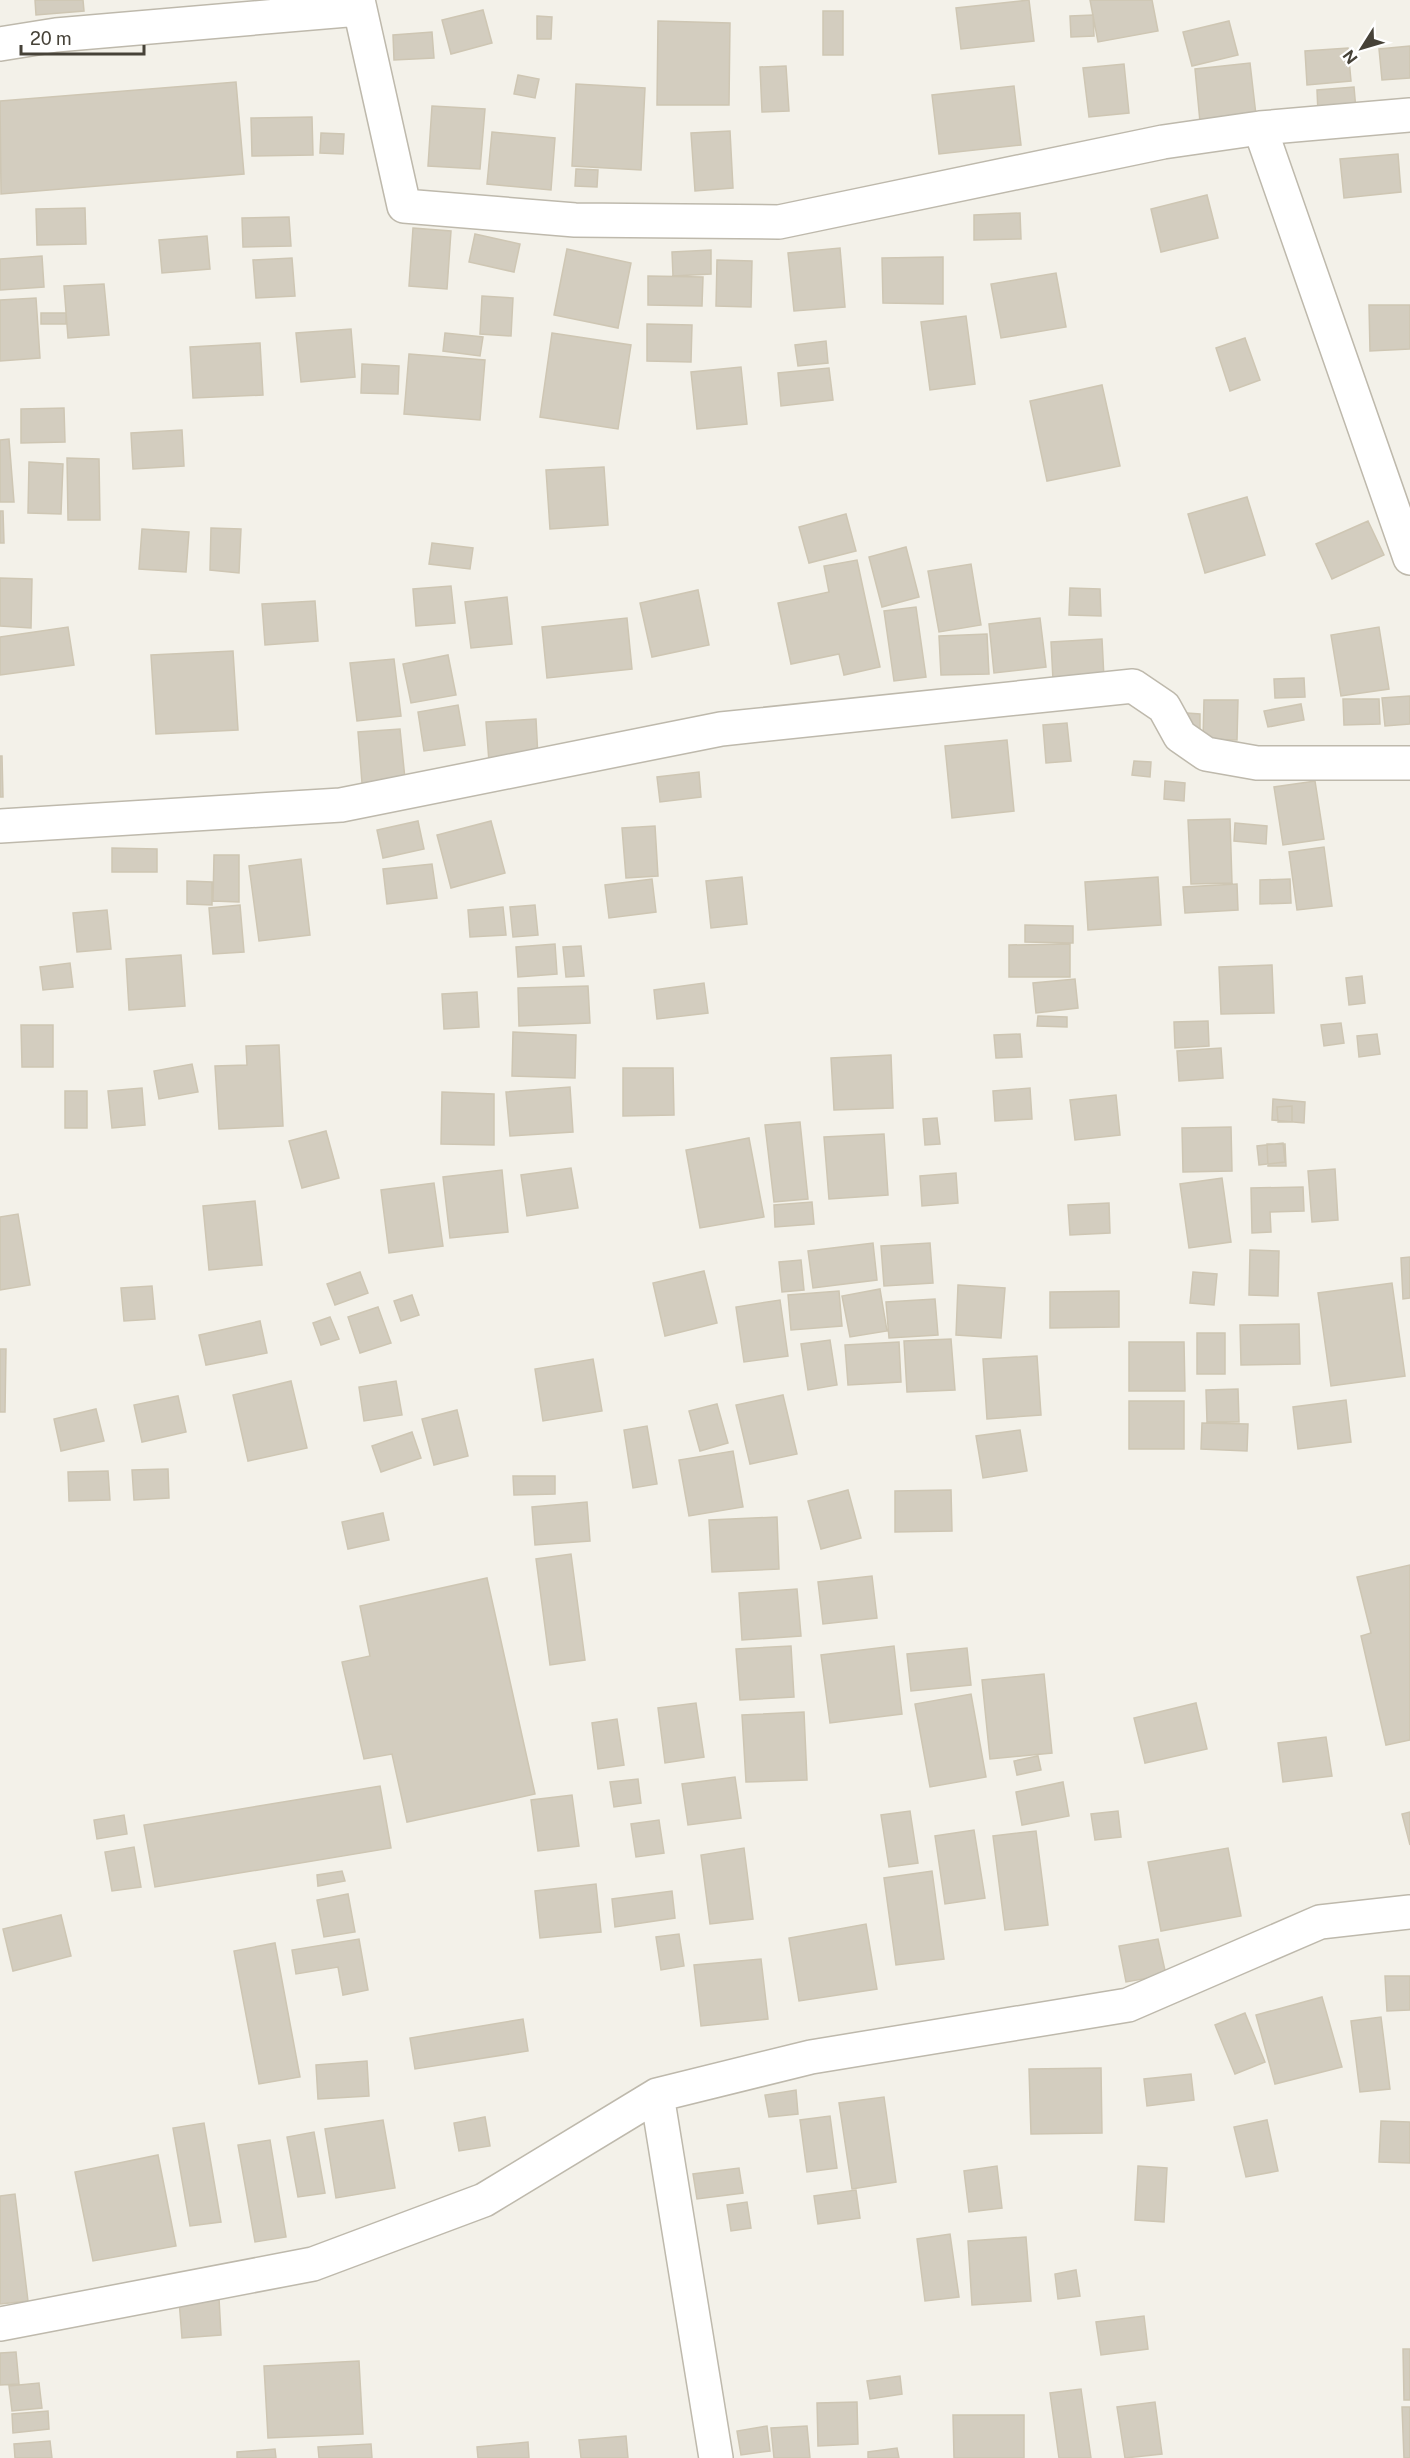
<svg xmlns="http://www.w3.org/2000/svg" width="1410" height="2458" font-family="'Public Sans',sans-serif">
	<style>
		.building { fill: #d3cdbf; stroke: #cec6b3; stroke-width: 1.5 }
		.lines { fill: none; stroke-linecap: round; stroke-linejoin: round }
		.minor-casing { stroke: #beb9ac; stroke-width: 36 }
		.minor { stroke: #fff; stroke-width: 33 }
	</style>
	<rect width="100%" height="100%" fill="#f3f1e9"/>
	<path class="building" d="M35 0H83L84 11 36 15Z
		M1029 0 1034 41 961 49 956 8Z
		M1090 0H1152L1158 31 1098 42Z
		M483 10 492 43 451 54 442 20Z
		M823 11H843V55H823Z
		M1093 15 1094 36 1071 37 1070 16Z
		M537 16 552 17 551 39H537Z
		M658 21 730 23 729 105H657Z
		M1229 21 1238 55 1192 66 1183 32Z
		M432 32 434 58 394 60 393 35Z
		M1410 46V78L1382 80 1379 49Z
		M1348 48 1351 81 1307 85 1305 51Z
		M1250 63 1256 115 1200 122 1195 69Z
		M1124 64 1129 113 1089 117 1083 68Z
		M786 66 789 111 762 112 760 67Z
		M518 75 539 79 535 98 514 94Z
		M236 82 244 174 1 194 0 101Z
		M576 84 645 88 641 170 572 166Z
		M1014 86 1021 145 939 154 932 95Z
		M1354 87 1356 110 1318 113 1317 90Z
		M432 106 485 109 480 169 428 166Z
		M312 117 313 155 252 156 251 118Z
		M730 131 733 188 695 191 691 133Z
		M492 132 555 138 551 190 487 184Z
		M321 133 344 134 343 154 320 153Z
		M1398 154 1401 192 1344 198 1340 159Z
		M576 169 598 170 597 187 575 186Z
		M1207 195 1218 238 1161 252 1151 209Z
		M85 208 86 244 37 245 36 209Z
		M1020 213 1021 239 974 240V215Z
		M289 217 291 246 243 247 242 218Z
		M413 228 451 231 447 289 409 286Z
		M475 234 520 244 514 272 469 262Z
		M207 236 210 269 162 273 159 240Z
		M840 248 845 307 794 311 788 253Z
		M567 249 631 263 618 328 554 315Z
		M711 250V274L673 276 672 252Z
		M42 256 44 287 0 290V259Z
		M943 257V304L883 303 882 258Z
		M292 258 295 296 256 298 253 260Z
		M717 260 752 261 751 307 716 306Z
		M1056 273 1066 327 1001 338 991 284Z
		M648 276 703 277 702 306 648 305Z
		M104 284 109 335 68 338 64 286Z
		M482 296 513 298 511 336 480 334Z
		M36 298 40 358 0 361V300Z
		M1369 305H1410V349L1370 351Z
		M41 313H66V324H41Z
		M966 316 975 384 930 390 921 322Z
		M647 324 692 325 691 362 647 361Z
		M351 329 355 377 301 382 296 333Z
		M445 333 483 337 480 356 443 351Z
		M552 333 631 345 618 429 540 417Z
		M1245 338 1260 380 1230 391 1216 348Z
		M826 341 828 363 798 366 795 345Z
		M260 343 263 395 193 398 190 347Z
		M409 354 485 360 480 420 404 414Z
		M362 364 399 366 398 394 361 393Z
		M741 367 747 424 697 429 691 372Z
		M829 368 833 400 781 406 778 373Z
		M1102 385 1120 466 1047 481 1030 401Z
		M64 408 65 442 21 443V409Z
		M182 430 184 466 133 469 131 433Z
		M9 439 14 502H0V440Z
		M67 458 99 459 100 520H68Z
		M29 462 63 464 61 514 28 513Z
		M604 467 608 525 550 529 546 470Z
		M1247 497 1265 555 1205 573 1188 514Z
		M0 511H3L4 543H0Z
		M846 514 856 551 809 563 799 527Z
		M1368 521 1384 555 1332 579 1316 544Z
		M211 528 241 529 239 573 210 570Z
		M142 529 189 532 186 572 139 569Z
		M432 543 473 548 470 569 429 564Z
		M906 547 919 597 882 607 869 557Z
		M857 560 880 667 844 675 839 654 791 664 778 603 829 592 824 566Z
		M971 564 981 625 939 632 928 571Z
		M0 578 32 579 31 628 0 626Z
		M451 586 455 623 416 626 413 589Z
		M1070 588 1100 589 1101 616 1069 615Z
		M698 590 709 645 652 657 640 603Z
		M507 597 512 644 471 648 465 602Z
		M315 601 318 641 265 645 262 604Z
		M916 607 926 677 894 681 884 611Z
		M627 618 632 669 547 678 542 627Z
		M1040 618 1046 667 994 673 989 624Z
		M68 627 74 665 0 675V637Z
		M1379 627 1389 689 1341 696 1331 635Z
		M987 634 989 674 941 675 939 636Z
		M1102 639 1104 678 1053 680 1051 642Z
		M233 651 238 730 156 734 151 655Z
		M448 655 456 695 411 703 403 664Z
		M394 659 401 716 357 721 350 663Z
		M1304 678 1305 697 1275 698 1274 679Z
		M1410 696V724L1385 726 1382 698Z
		M1343 699H1379L1380 724 1344 725Z
		M1204 700H1238L1237 740 1203 739Z
		M1301 704 1304 720 1268 727 1264 711Z
		M458 705 465 745 424 751 418 712Z
		M1187 713 1200 714V734H1187Z
		M536 719 538 758 489 762 486 722Z
		M1067 723 1071 761 1046 763 1043 725Z
		M400 729 405 779 362 783 358 732Z
		M1007 740 1014 811 952 818 945 746Z
		M0 756H2L3 797H0Z
		M1134 761 1151 762 1150 777 1132 775Z
		M699 772 701 797 660 802 657 777Z
		M1165 781 1185 783 1184 801 1164 799Z
		M1315 781 1324 839 1283 845 1274 787Z
		M1230 819 1232 883 1191 884 1188 820Z
		M418 821 424 849 383 858 377 830Z
		M491 821 505 873 451 888 437 835Z
		M1235 823 1267 826 1266 844 1234 841Z
		M655 826 658 876 626 878 622 828Z
		M1324 847 1332 906 1297 910 1289 852Z
		M112 848 157 849V872H112Z
		M214 855H239V902L213 901Z
		M301 859 310 935 259 941 249 866Z
		M432 864 437 898 387 904 383 869Z
		M742 877 747 924 711 928 706 881Z
		M1158 877 1161 925 1088 930 1085 882Z
		M652 879 656 912 609 918 605 885Z
		M1290 879 1291 903 1260 904V880Z
		M187 881 212 882V905L187 904Z
		M1237 884 1238 910 1185 913 1183 887Z
		M240 905 244 952 213 954 209 908Z
		M535 905 538 935 513 937 510 907Z
		M503 907 506 935 470 937 468 910Z
		M107 910 111 949 77 952 73 913Z
		M1025 925 1073 926V943L1025 942Z
		M555 944 557 974 518 977 516 947Z
		M1070 944V977H1009V945Z
		M581 946 584 976 566 977 563 947Z
		M181 955 185 1006 129 1010 126 959Z
		M70 963 73 987 43 990 40 967Z
		M1272 965 1274 1013 1221 1014 1219 967Z
		M1362 976 1365 1003 1349 1005 1346 978Z
		M1075 979 1078 1008 1036 1013 1033 983Z
		M704 983 708 1013 657 1019 654 990Z
		M588 986 590 1023 519 1026 518 988Z
		M477 992 479 1027 444 1029 442 994Z
		M1038 1016 1067 1017V1027L1037 1026Z
		M1208 1021 1209 1046 1175 1048 1174 1022Z
		M1341 1023 1344 1043 1324 1046 1321 1025Z
		M21 1025H53V1067H22Z
		M513 1032 576 1035 575 1078 512 1076Z
		M1020 1034 1022 1057 996 1058 994 1035Z
		M1377 1034 1380 1054 1359 1057 1357 1036Z
		M279 1045 283 1126 219 1129 215 1066 247 1065 246 1046Z
		M1221 1048 1223 1078 1179 1081 1177 1051Z
		M891 1055 893 1108 834 1110 831 1058Z
		M192 1064 198 1092 159 1099 154 1071Z
		M623 1068H673L674 1115 623 1116Z
		M570 1087 573 1132 510 1136 506 1092Z
		M142 1088 145 1125 112 1128 108 1091Z
		M1030 1088 1032 1119 995 1121 993 1091Z
		M65 1091H87V1128H65Z
		M442 1092 494 1094V1145L441 1144Z
		M1116 1095 1120 1135 1075 1140 1070 1100Z
		M1273 1099 1305 1102 1304 1123 1272 1120Z
		M1292 1106V1122H1278L1277 1107Z
		M937 1118 940 1144 925 1145 923 1119Z
		M800 1122 808 1199 774 1202 765 1125Z
		M1231 1127 1232 1171 1183 1172 1182 1128Z
		M326 1131 339 1178 302 1188 289 1141Z
		M884 1134 888 1195 829 1199 824 1137Z
		M749 1138 764 1217 700 1228 686 1150Z
		M1283 1143 1285 1162 1259 1165 1257 1146Z
		M1267 1144H1285L1286 1166H1268Z
		M571 1168 578 1208 527 1216 521 1175Z
		M1335 1169 1338 1220 1312 1222 1308 1171Z
		M502 1170 508 1232 450 1238 443 1177Z
		M956 1173 958 1203 922 1206 920 1176Z
		M1222 1178 1231 1242 1189 1248 1180 1184Z
		M434 1183 443 1246 389 1253 381 1190Z
		M1303 1187 1304 1211 1270 1212 1271 1232 1252 1233 1251 1188Z
		M255 1201 262 1265 209 1270 203 1206Z
		M812 1202 814 1224 775 1227 774 1205Z
		M1109 1203 1110 1233 1070 1235 1068 1205Z
		M18 1214 30 1285 0 1290V1217Z
		M873 1243 877 1280 813 1288 808 1251Z
		M930 1243 933 1283 884 1286 881 1246Z
		M1250 1250 1279 1251 1278 1296 1249 1295Z
		M1410 1257V1298L1403 1299 1401 1258Z
		M801 1260 804 1290 782 1292 779 1262Z
		M704 1271 717 1323 665 1336 653 1283Z
		M360 1272 368 1293 335 1305 327 1284Z
		M1193 1272 1217 1274 1214 1305 1190 1303Z
		M1392 1283 1405 1376 1331 1386 1318 1293Z
		M958 1285 1005 1288 1001 1338 956 1335Z
		M152 1286 155 1319 124 1321 121 1288Z
		M880 1289 887 1331 850 1337 842 1296Z
		M839 1291 842 1326 791 1330 788 1295Z
		M1119 1291V1327L1050 1328V1292Z
		M412 1295 419 1315 401 1321 394 1301Z
		M935 1299 938 1335 889 1338 886 1302Z
		M780 1300 788 1356 744 1362 736 1307Z
		M378 1307 391 1343 360 1353 348 1317Z
		M330 1317 339 1339 321 1345 313 1323Z
		M260 1321 267 1353 206 1365 199 1335Z
		M1299 1324 1300 1364 1241 1365 1240 1325Z
		M1197 1333H1225V1374H1197Z
		M951 1339 955 1390 907 1392 904 1341Z
		M830 1340 837 1385 808 1390 801 1344Z
		M899 1342 901 1382 848 1385 845 1345Z
		M1129 1342H1184L1185 1391H1129Z
		M0 1349H6L5 1412H0Z
		M1037 1356 1041 1415 987 1419 983 1359Z
		M593 1359 602 1411 543 1421 535 1369Z
		M291 1381 307 1448 248 1461 233 1395Z
		M396 1381 402 1415 364 1421 359 1387Z
		M1238 1389 1239 1422H1207L1206 1390Z
		M783 1395 797 1454 750 1464 736 1405Z
		M178 1396 186 1432 142 1442 134 1405Z
		M1346 1400 1351 1442 1298 1449 1293 1407Z
		M1129 1401H1184V1449H1129Z
		M717 1404 728 1443 700 1451 689 1411Z
		M96 1409 104 1441 61 1451 54 1419Z
		M457 1410 468 1456 434 1465 422 1419Z
		M1202 1423 1248 1424 1247 1451 1201 1449Z
		M647 1426 657 1484 633 1488 624 1430Z
		M1020 1430 1027 1471 983 1478 976 1436Z
		M412 1432 421 1458 381 1472 372 1446Z
		M733 1451 743 1507 689 1516 679 1460Z
		M168 1469 169 1498 134 1500 132 1470Z
		M108 1471 110 1500 69 1501 68 1472Z
		M513 1476H555V1494L514 1495Z
		M848 1490 861 1538 821 1549 808 1501Z
		M951 1490 952 1531 895 1532V1491Z
		M587 1502 590 1541 535 1545 532 1507Z
		M383 1513 389 1540 348 1549 342 1522Z
		M777 1517 779 1569 712 1572 709 1520Z
		M571 1554 585 1660 550 1665 536 1559Z
		M1410 1565V1740L1386 1745 1361 1636 1371 1633 1357 1577Z
		M872 1576 877 1618 823 1624 818 1582Z
		M487 1578 535 1794 407 1822 392 1754 364 1759 342 1662 370 1656 360 1606Z
		M797 1589 801 1636 742 1640 739 1593Z
		M791 1646 794 1697 740 1700 736 1649Z
		M894 1646 902 1714 830 1723 821 1655Z
		M967 1648 971 1685 911 1691 907 1654Z
		M1044 1674 1052 1753 990 1759 982 1680Z
		M971 1694 986 1777 930 1787 915 1704Z
		M696 1703 704 1757 665 1763 658 1708Z
		M1196 1703 1207 1749 1145 1763 1134 1718Z
		M804 1712 807 1780 746 1782 742 1715Z
		M617 1719 624 1765 598 1769 592 1723Z
		M1326 1737 1332 1776 1283 1782 1278 1743Z
		M1038 1756 1041 1770 1017 1775 1014 1761Z
		M735 1777 741 1818 688 1825 682 1784Z
		M638 1779 641 1803 614 1807 610 1782Z
		M1063 1782 1069 1816 1022 1825 1016 1792Z
		M380 1786 391 1848 155 1887 144 1825Z
		M572 1795 579 1846 538 1851 531 1800Z
		M910 1811 918 1863 889 1867 881 1815Z
		M1118 1811 1121 1837 1095 1840 1091 1814Z
		M1410 1812V1845L1402 1814Z
		M124 1815 127 1834 97 1839 94 1820Z
		M659 1820 664 1853 636 1857 631 1824Z
		M974 1830 985 1898 945 1904 935 1836Z
		M1036 1831 1048 1925 1005 1930 993 1836Z
		M134 1847 141 1887 112 1891 105 1852Z
		M744 1848 753 1919 710 1924 701 1855Z
		M1228 1848 1241 1916 1161 1931 1148 1862Z
		M342 1871 345 1881 318 1886 317 1875Z
		M932 1871 944 1959 896 1965 884 1878Z
		M596 1884 601 1932 540 1938 535 1891Z
		M672 1891 675 1918 615 1927 612 1899Z
		M348 1894 355 1932 324 1937 317 1900Z
		M61 1915 71 1956 13 1971 3 1929Z
		M866 1924 877 1989 799 2001 789 1938Z
		M679 1934 684 1966 661 1970 656 1937Z
		M359 1939 368 1990 343 1995 338 1967 296 1974 292 1950Z
		M1158 1939 1166 1975 1126 1982 1119 1946Z
		M275 1943 300 2077 259 2084 234 1951Z
		M761 1959 768 2019 701 2026 694 1965Z
		M1385 1976H1410V2010L1387 2011Z
		M1322 1997 1342 2067 1275 2084 1256 2015Z
		M1245 2013 1265 2062 1235 2074 1215 2025Z
		M1381 2017 1390 2089 1360 2092 1351 2021Z
		M523 2019 528 2051 415 2069 410 2038Z
		M367 2061 369 2096 318 2099 316 2065Z
		M1101 2068 1102 2133 1031 2134 1029 2069Z
		M1191 2074 1194 2100 1147 2106 1144 2079Z
		M796 2090 798 2114 769 2117 765 2095Z
		M884 2097 896 2182 852 2189 839 2103Z
		M830 2116 837 2168 807 2172 800 2120Z
		M485 2117 490 2146 459 2151 454 2123Z
		M383 2120 395 2188 336 2198 325 2129Z
		M1267 2120 1278 2171 1246 2177 1234 2127Z
		M1381 2121 1410 2122V2163L1379 2162Z
		M204 2123 221 2222 190 2226 173 2128Z
		M314 2132 325 2193 298 2197 287 2137Z
		M270 2140 286 2237 255 2242 238 2145Z
		M158 2155 176 2246 93 2261 75 2172Z
		M997 2166 1002 2208 969 2212 964 2171Z
		M1138 2166 1167 2168 1164 2222 1135 2220Z
		M739 2168 743 2193 697 2199 693 2174Z
		M856 2190 860 2218 818 2224 814 2196Z
		M15 2194 28 2301 0 2304V2196Z
		M747 2202 751 2228 731 2231 727 2205Z
		M950 2234 959 2297 925 2301 917 2239Z
		M1026 2237 1031 2301 972 2305 968 2241Z
		M1076 2270 1080 2296 1058 2299 1055 2274Z
		M219 2298 221 2335 182 2338 179 2300Z
		M1144 2316 1148 2349 1101 2355 1096 2322Z
		M1403 2349H1410V2400H1404Z
		M16 2352 19 2384 0 2385V2353Z
		M359 2361 363 2434 268 2438 264 2366Z
		M900 2376 902 2394 870 2399 867 2381Z
		M39 2383 42 2408 12 2411 9 2386Z
		M1081 2389 1091 2458H1059L1050 2393Z
		M857 2402 858 2444 818 2446 817 2403Z
		M1155 2402 1162 2454 1125 2458 1117 2407Z
		M1402 2407H1410V2458H1404Z
		M48 2411 49 2429 13 2433 12 2414Z
		M953 2415H1024V2458H954Z
		M767 2426 770 2451 741 2455 737 2431Z
		M807 2426 810 2458H774L771 2428Z
		M626 2436 628 2458H581L579 2440Z
		M50 2441 52 2458H15L14 2444Z
		M528 2442 529 2458H478L477 2447Z
		M371 2444 372 2458H319L318 2447Z
		M897 2448 899 2458H868V2452Z
		M275 2449 276 2458H237V2452Z"/>
	<g class="lines">
		<g class="minor-casing">
			<path id="minor" d="M358 0 404 206 575 220 779 222 1163 142 1260 128 1410 115
				M0 44 56 35 359 9
				M1260 128 1410 558
				M0 826 341 805 721 729 1133 686 1164 707 1180 736 1206 754 1257 763H1410
				M657 2095 716 2458
				M0 2324 313 2264 484 2200 657 2095 811 2057 1128 2005 1320 1922 1410 1912"/>
		</g>
		<use href="#minor" class="minor"/>
	</g>
	<g transform="translate(1362 48) rotate(233)" stroke="#ffffff" stroke-width="4.5" paint-order="stroke">
	<path d="M0-4.5L10 22L0 15L-10 22Z" fill="#464238"/>
	<text y="-9" font-size="16" font-weight="bold" text-anchor="middle" fill="#464238">N</text>
	</g>
	<path d="M21 45v9h123v-9" fill="none" stroke="#464238" stroke-width="3"/>
	<text x="30" y="45" font-size="18" fill="#464238" stroke="#ffffff" stroke-width="4.5" paint-order="stroke">20 m</text>
</svg>
